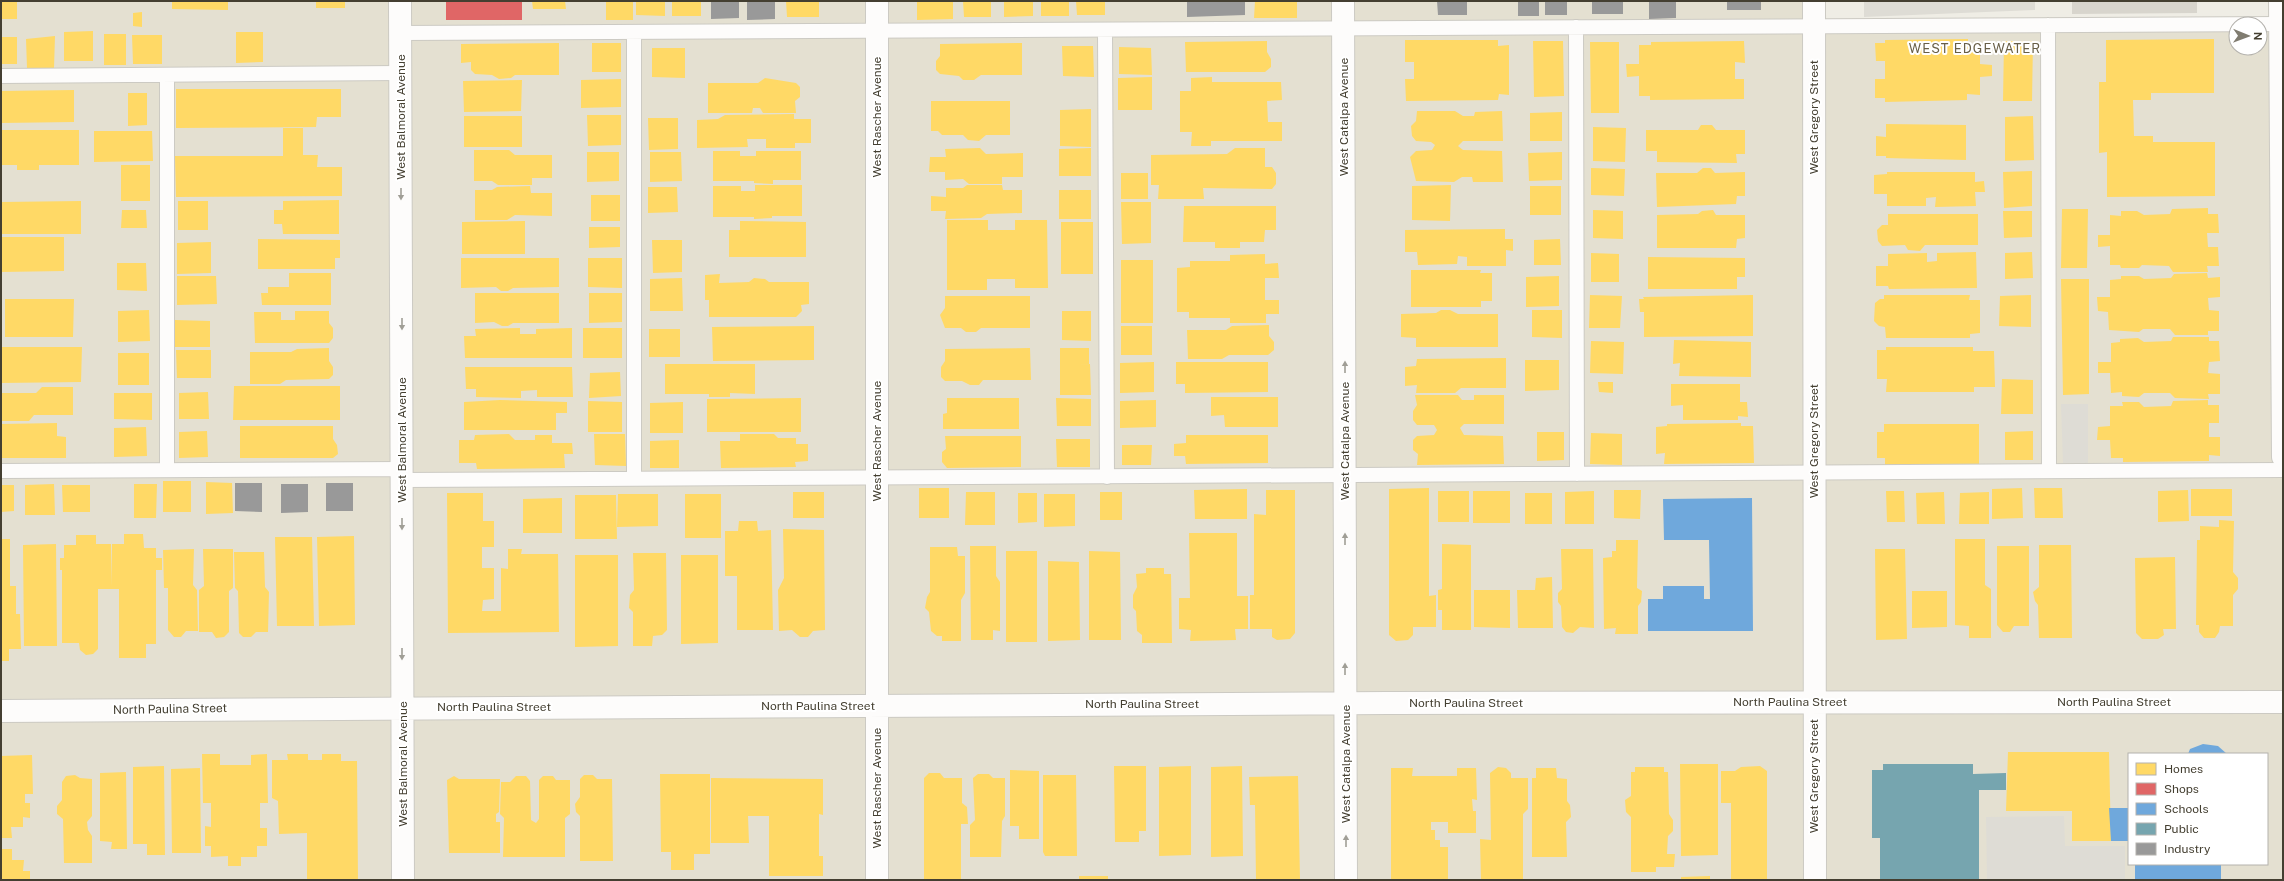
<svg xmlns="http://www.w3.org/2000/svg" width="2284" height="881" font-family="'Public Sans',sans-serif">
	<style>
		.residential { fill: #e4e0d1; fill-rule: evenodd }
		.parking { fill: #dedcd5 }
		.homes { fill: #ffd966 }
		.shops { fill: #e06666 }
		.schools { fill: #6fa8dc }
		.public { fill: #76a5af }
		.industry { fill: #999 }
		.building { fill: #d8d5cd }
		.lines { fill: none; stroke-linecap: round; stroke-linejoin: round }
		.service-casing { stroke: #cccac3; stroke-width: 16 }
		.minor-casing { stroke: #cccac3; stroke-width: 24 }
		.service { stroke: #fdfcfb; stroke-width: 14 }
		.minor { stroke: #fdfcfb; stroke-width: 22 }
		.oneway { fill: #a09e96 }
		.labels { text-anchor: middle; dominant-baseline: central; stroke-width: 4; stroke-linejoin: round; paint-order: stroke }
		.street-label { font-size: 12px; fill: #443f31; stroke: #fff }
		.neighbourhood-label { font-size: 13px; letter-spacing: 1px; fill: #685f47; stroke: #fff }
	</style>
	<rect width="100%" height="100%" fill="#efede5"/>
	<path class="residential" d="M1 1H1815V26L2276 20 2283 1V880H1ZM2236 24H2260V48H2236ZM2129 754H2267V864H2129Z"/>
	<path class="parking" d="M1864 1H2035V10L1864 17Z
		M2061 404H2088V463H2063Z
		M2064 816 2065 846H2125V880H1987L1986 817Z"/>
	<path class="homes" d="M1 1H17V19H1Z
		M172 1H228V10L172 9Z
		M316 1H345V8H316Z
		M532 1H565L566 9H533Z
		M606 1H633V20H606Z
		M636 1H665V16L636 15Z
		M672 1H701V16H672Z
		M786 1H819V17H787Z
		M917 1H953V19L917 20Z
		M963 1H991V17H964Z
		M1004 1H1033V16L1004 17Z
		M1041 1H1069V16H1041Z
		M1076 1H1105V15H1077Z
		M1255 1H1297V18H1254Z
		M142 12V27L133 26V13Z
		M93 31V61H64V32Z
		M236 32H263V62L236 63Z
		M104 34H126V65H104Z
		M132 35H162V64H133Z
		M55 36 54 68H27L26 39Z
		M1 37H17V64H1Z
		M1968 39V45H1980V64L1992 65V76L1980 77V95L1967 94V100L1885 102V98H1875V79H1885V61H1876L1875 43H1885V40Z
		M2214 39V93H2151V100H2133L2134 136H2153V142H2215V196L2107 197V152L2099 153V82H2106V40Z
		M1405 40H1498V46L1509 45V95L1499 94 1498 100 1406 101 1405 79H1414V62H1405Z
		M1267 41V52L1271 59V67L1265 72H1186L1185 42Z
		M1533 41H1563L1564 96 1534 97Z
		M1744 41 1745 63 1735 62V79H1744V99L1650 100V96H1639V76L1627 77 1626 64H1639V45H1651V42Z
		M2004 41H2033L2032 101H2003Z
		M1590 42H1619V113H1591Z
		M559 43V75H515L511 78 499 79 492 75 475 74 471 70V62L461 63V44Z
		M592 43H621V72H592Z
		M1022 43V75H981L974 80H963L959 76 940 74 936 70V61L940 56V44Z
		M1062 46H1093L1094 77 1063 76Z
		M1119 47 1151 48 1152 75 1119 74Z
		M652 48H685V78L652 77Z
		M1152 77V110H1118V78Z
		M1212 77V82H1281L1282 100 1267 101 1268 122H1282V141H1211V146H1191L1192 132H1180V91H1191V78Z
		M765 78 796 83 800 87V97L795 101 796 113H763L760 108H753L752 113H708V83H758Z
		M621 79V107L581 108V80Z
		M522 80 521 111 464 112 463 81Z
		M176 89H341V117H317L316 127 176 128Z
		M74 90V122L1 123V91Z
		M128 93H147V125L128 126Z
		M931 101H1010V135H986L979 141 968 140 963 135H942L938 131H931Z
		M1091 109V147L1060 146V110Z
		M1417 111H1455L1463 116H1474L1475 112 1502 111 1503 141H1463L1458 146 1463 150 1502 151 1503 182H1473L1472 177H1462L1454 182 1416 181 1410 157 1416 151 1432 150 1435 145 1431 142 1416 141 1412 136 1411 126 1416 121Z
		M1562 112V141H1530V113Z
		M794 114V119H811V143H795V148H766V139H747L748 147 697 148V120L718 119 725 115Z
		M587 115H621V145L588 146Z
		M464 116H522V147H464Z
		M2033 116 2034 160 2005 161V117Z
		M648 118H678V149L649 150Z
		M1886 124 1966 125V160L1886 158V156H1876V136L1886 137Z
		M1701 125H1712L1716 130H1745V154H1736L1737 163 1657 162V151H1646V130H1698Z
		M1593 127 1626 128 1625 162 1593 161Z
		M283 128H303V155H318L317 167H342V196L176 197 175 156H283Z
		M1 130H79V165H39V170H17V165H1Z
		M94 131H152L153 161 94 162Z
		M980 148 986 154 1023 153V177H1002V184H969L963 179 945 180V172H929L930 157H946L945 149Z
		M1091 148V176H1059V149Z
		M1235 148H1265V167H1272L1276 173V184L1272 189 1203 188 1204 199H1158L1159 185H1151V155L1227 154Z
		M474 150H509L515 155H552V178H532V185H498L492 181H474Z
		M713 151H740V156H756V151H801V180H773V184L754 183V181H713Z
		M587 152H619V181L587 182Z
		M650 152H681L682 181 650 182Z
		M1562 152V180L1529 181 1528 153Z
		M121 165H150V201H121Z
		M1591 168 1625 169 1624 196 1591 195Z
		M1703 168H1711L1715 173 1745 172V196H1737L1736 204 1657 207 1656 173H1697Z
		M2032 171V206L2004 208 2003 172Z
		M1887 172H1975V182L1984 181 1985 192H1975L1976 206 1935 207 1936 197 1926 198V206H1887V194H1874V175L1887 174Z
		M1121 173H1148V199H1121Z
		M755 185H802V216H772V218L754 219V217H713V186H741V191H755Z
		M967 185H1002L1003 190H1022V213L987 214 981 218 945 219 946 211H931V196L946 197V188H963Z
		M1451 185 1450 221 1412 220V186Z
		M530 186 531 193H552V216L515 215 507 220H475V190H492L497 187Z
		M1530 186H1561V215H1530Z
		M648 187H677L678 212 648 213Z
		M1059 190H1091V219H1059Z
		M591 195H620V221H591Z
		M339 200V234H283L282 224H274V210H283V201Z
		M81 201V234H1V202Z
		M178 201H208V230H178Z
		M1121 202H1151V243L1122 244Z
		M1184 206H1276V230H1265L1264 242H1240V248H1215V242H1183Z
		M2208 208V214H2218L2219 233H2207L2208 247H2218L2219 266H2207L2208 272H2173L2169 266 2142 265 2139 268H2121L2120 265H2110V246L2098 247V235H2110V215L2121 216V211H2137L2144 215 2170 214 2172 209Z
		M2062 209H2088L2087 268H2061Z
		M122 210H146L147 228H121Z
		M1593 210 1623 211V239L1593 238Z
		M1713 210 1716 215H1745V238L1737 239 1736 248H1657V215L1698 214 1702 211Z
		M2003 211H2032V237L2004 238Z
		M1888 214H1978V245H1925L1920 251 1908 250 1905 245 1882 246 1878 241 1877 230 1882 225H1888Z
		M947 220H988V230H1015V220H1047L1048 288H1015V279H987V290H947Z
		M525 221V254H462V222Z
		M740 221 806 222V257H729V230H740Z
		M1061 222H1093V274H1061Z
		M589 227H620V247L589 248Z
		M1505 229V239H1513V251L1506 250V266H1467V257L1458 256 1457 264 1418 265 1417 252H1405V230Z
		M1 237H64V271L1 272Z
		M258 239 340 240V258H335V269H258Z
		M1560 239 1561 265H1534V240Z
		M652 240H682V272L653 273Z
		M211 242V273L177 274V243Z
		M1976 252 1977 288 1889 289 1888 286H1876V266H1888V254L1927 253V262L1937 261V253Z
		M2032 252 2033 278 2005 279V253Z
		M1591 253 1619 254V282H1591Z
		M1265 254V264L1278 263 1279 278H1265V300H1279V314H1266V323H1230V318H1189V312H1177V268L1190 267V261H1230V255Z
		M1648 257 1745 258V277H1737V289H1648Z
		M461 258H559V287L513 288 508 291H501L496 287 461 288Z
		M588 258H622V288L588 287Z
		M1121 260H1153V323H1121Z
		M117 263H146L147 291 117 290Z
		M1411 270H1481L1480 273H1492V301H1481V307H1411Z
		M289 273H331V305H262L261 293H268V287H289Z
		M2207 273 2208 278 2220 277V297L2208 298 2209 310 2219 311V331H2208V335H2175L2170 329H2143L2139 332 2109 330 2108 312 2098 311 2097 297H2110V280L2121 279V276H2139L2144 279 2171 278 2174 274Z
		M720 274 719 283 749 282 754 278 765 279 769 282H809V304L801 305 802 311 796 317H709V300H705V275Z
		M177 276H216L217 304 177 305Z
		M1559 276V306L1526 307V277Z
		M682 278 683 311H650V279Z
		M2061 279H2089V394L2063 395Z
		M475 293H559V323H513L508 326H502L494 322 475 323Z
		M589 293H622V322L589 323Z
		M1590 295 1622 296 1620 328H1589Z
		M1753 295V336L1644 337V312H1640L1639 299H1644L1643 297Z
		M1884 295H1970L1969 300H1980V333L1970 334V338H1886L1885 327 1879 326 1874 321 1875 303 1880 299H1884Z
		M2031 295V327L1999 326 2000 296Z
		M945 296H1030V328H981L976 332H966L961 328H945L940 315 945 308Z
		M5 299H74L73 337H5Z
		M149 310 150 341 118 342V311Z
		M1441 310H1450L1458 314H1498V347H1416V338L1401 337V314L1436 313Z
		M1532 310H1562V338L1532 337Z
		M295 311H329V323L333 328V338L329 343H255L254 312H281V320H295Z
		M1062 311H1091V341L1062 340Z
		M175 320 210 321V347H175Z
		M1269 325V336L1274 342V350L1268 355H1229L1222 359H1188L1187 330H1226L1232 326Z
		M814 326V360L713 361 712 327Z
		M1121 326H1152V355H1121Z
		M520 328V334H536V329L572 328V358H465L464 336H476L475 329Z
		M583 328H622V358H583Z
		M649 329H680V357H649Z
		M2173 337H2209V341H2219L2220 361 2209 362 2208 373 2220 374V394H2208L2209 399 2175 398 2170 393H2144L2139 397 2122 396V392L2111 393 2110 373H2098V362H2111V343L2120 342V339L2138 338 2144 342 2171 341Z
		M1674 340 1751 342V377L1679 376 1680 363 1673 364Z
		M1591 341 1624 342 1623 374 1590 373Z
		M1 347H82L81 382 1 383Z
		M1886 347H1973V351H1994L1995 387H1974V392H1886L1887 379H1877V350H1886Z
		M329 348V361L333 367V375L329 379 286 380 280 384H250V352H291L297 349Z
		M1030 348 1031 380H983L979 385H970L962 381H945L941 377V367L945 361V349Z
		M1060 348H1089V364L1071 365 1090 364 1091 395H1060Z
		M176 350H211V378H177Z
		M118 353H149V385H118Z
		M1506 358V388H1461L1455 393H1416L1417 385 1405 386V367L1416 366 1417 359Z
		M1525 360H1559V390L1525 391Z
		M1154 362V392L1120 393V363Z
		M1176 362H1268V392L1185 393V384H1176Z
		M665 364H755V394L730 393V397H709V394H665Z
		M465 367H572L573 397H537V390L521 391V398L476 397V389H466Z
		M620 372 621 396 589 398 590 373Z
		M2002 379 2033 380V414H2001Z
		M1598 382H1613V393L1599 392Z
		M1671 384H1740V402H1747L1748 417 1738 416V420H1683V405L1671 406Z
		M234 386H340V420H233Z
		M42 387H73V415H34L29 421H1V393H36Z
		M208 392 209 419H179V393Z
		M114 393H152V420L114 419Z
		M1415 395H1458L1462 400H1474V395H1504V424H1464L1460 428 1464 435 1503 436 1504 464 1417 465 1418 454 1413 450V440L1417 436 1434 435 1437 430 1434 425H1417L1413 420V411L1417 405Z
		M1211 397H1278V427H1225L1224 415 1211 416Z
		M801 398V432H707V399Z
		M947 398H1019V429H943V414L947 413Z
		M1056 398 1091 399V426H1057Z
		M500 400 567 402V413H556V430H464V402Z
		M1156 400V427L1120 428V401Z
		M2208 400V405H2219V423H2209V437H2220V456L2209 455V461L2123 462V458H2111L2110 440H2097L2098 427 2110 426V406H2123L2122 402H2139L2144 407 2171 406 2173 401Z
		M588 401 622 402V432H588Z
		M683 402V433H650V403Z
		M57 423V436L66 437V458H1V424Z
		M1741 423V426H1753L1754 463 1664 464 1665 453 1656 454V427L1667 426V424Z
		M1884 424H1979V465H1885V458H1877V432H1884Z
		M240 426H333V439L337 445 338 454 333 458H240Z
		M146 427 147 456 114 457V428Z
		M207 431 208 457 179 458V432Z
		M2033 431V460H2005V432Z
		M1537 432H1564V460L1537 461Z
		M1591 433 1622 434V465L1590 464Z
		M509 434 515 440H535V435H552V443H572L573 454H564L565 468 477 469 476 463H459V440H474L475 435Z
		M594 434H625L626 466 595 465Z
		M740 434H774L778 438H796V444H808V461L795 462 796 467 721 468 720 441H740Z
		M1186 435H1268V463L1186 464 1185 456H1174V444L1186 443Z
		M945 436H1021V467L947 468 942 462V452L946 449Z
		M1056 439H1090V467H1057Z
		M679 440V468H650V441Z
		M1122 445H1152L1151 465H1122Z
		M163 481H191V512H163Z
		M206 482 232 483 233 513 206 514Z
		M54 484 55 515H25V485Z
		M134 484H157L156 518H134Z
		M1 485H14V511L1 512Z
		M62 485H90V512H63Z
		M919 488H949V518H919Z
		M1429 488V596L1436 595V627H1413V635L1408 640 1396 641 1389 635V489Z
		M2022 488 2023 518 1992 519V489Z
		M2034 488H2062L2063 518H2035Z
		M1247 489V519H1195L1194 490Z
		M2191 489H2232V516H2191Z
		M1266 490H1295V633L1290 639 1277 640 1272 637V629H1250V595H1254V514L1266 515Z
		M1614 490H1641L1640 519 1614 518Z
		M2188 490 2189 521 2158 522V491Z
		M1438 491H1469V522H1438Z
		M1473 491H1510V523H1473Z
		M1594 491V524H1565V492Z
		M1886 491H1904L1905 522H1887Z
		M793 492H824V518H793Z
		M966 492H995V525H965Z
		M1100 492H1122V520H1100Z
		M1944 492 1945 524H1917L1916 493Z
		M1989 492V524H1959L1960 493Z
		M447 493H483V521H494V547H482V568H494V599L483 600 482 611H501V568L508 569V549H522L521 554H558L559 632 448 633Z
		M1018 493H1037V522L1018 523Z
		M1525 493H1552V524H1525Z
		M618 494H658V526L617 527Z
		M685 494H721V538H685Z
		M1044 494H1075V526L1044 527Z
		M575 495H616L617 539H575Z
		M562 498V533H523V499Z
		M2219 520 2234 521 2233 572 2238 578V589L2233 595V626H2220L2219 632 2215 638H2204L2199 632V625H2196L2197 540H2200V526L2219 527Z
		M739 521H757L758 531 771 530 773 630H737V576H725V531H738Z
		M783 529 824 530 825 630 813 631 808 637H800L792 630 779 631 778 590 784 578Z
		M1189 533H1237V596H1248V629H1235L1236 640 1190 641 1191 630 1179 629V598H1190Z
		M124 534H143L144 548H156V558H162V570H156V644H146V658H119V589H98V649L93 654 86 655 80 650 79 643H62V570H60V558H64V545H76V535H96V544H111V586L112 544H124Z
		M354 536 355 625 319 626 317 537Z
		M275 537H312L314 626H277Z
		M1 539H10V586H16V614H20L21 649H9V661H1Z
		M1955 539H1985V585L1991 589V638H1969V626L1955 625Z
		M1616 540H1638L1637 588 1642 591 1641 602 1638 606V634H1615L1616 628 1604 629 1603 558 1612 557V551H1616Z
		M56 544 57 646H24L23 545Z
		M1442 544 1471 545V630H1442V610H1438V590L1442 589Z
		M2039 545H2071L2072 638H2039L2038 605 2035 601 2033 592 2039 587Z
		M970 546H996V576L1000 582V631L993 630V640H971Z
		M1997 546H2029V626H2014L2010 632H2003L1997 625Z
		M930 547H957L958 556H965V593L961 600V641H942V636H937L931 631 929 612 925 608 927 597 930 592Z
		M194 549 193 585 197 590 198 631H186L181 637H174L168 630V588H164L163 550Z
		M203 549H233V588L229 591V632L224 637 216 638 212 632H199V590L204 586Z
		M1561 549H1593L1594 628 1580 627 1573 633 1566 632 1562 627 1561 606 1558 602V593L1562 589Z
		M1875 549H1905L1907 639 1876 640Z
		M1006 551H1037V642H1006Z
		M1089 551 1120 552 1121 640H1089Z
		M234 552H264L265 587 269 592 268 632H256L251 637H243L239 633 238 591 235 588Z
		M633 553H666L667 630 662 635 653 636 652 646H633V612L629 608 630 595 634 590Z
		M575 555H618V646L575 647Z
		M681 555H718V643L681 644Z
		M2175 557 2176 629H2163L2164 635 2158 639H2142L2136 633 2135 558Z
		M1048 561 1079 562 1080 640 1048 641Z
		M1146 568H1164V574H1171L1172 643H1142V635L1137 631 1136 611 1133 608V595L1137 587 1136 574 1146 573Z
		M1552 577 1553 628H1518L1517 590H1535L1536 578Z
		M1474 590H1510V628L1474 627Z
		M1912 591H1947V627L1912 628Z
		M2008 752H2109L2111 841H2072V811H2006Z
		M202 754H220V765H251V755L267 754 268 803H260V828H267V846H257V857H241V866H228V856L211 857V846H205V826L211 827V803H203Z
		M287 754H308V760H322V754H341V761H357L358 880H307V833L279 834 278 801 272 798V760H288Z
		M32 755 33 794H25V803H30V818L23 817V827H11L12 838H1V756Z
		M1680 764H1718V855L1681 856Z
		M164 766 165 855H147V844H133V767Z
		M1114 766H1146V831H1139V842H1115Z
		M1191 766V855L1159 856V767Z
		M1242 766 1243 856 1211 857V767Z
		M1760 766 1767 771V880H1731V803H1721V771H1735L1741 767Z
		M1498 767 1506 768 1511 773V778H1528V809L1523 814V880H1481L1480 839 1491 840 1490 773Z
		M1635 767H1664V772H1668L1669 814 1673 820V831L1668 836 1667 854H1675L1674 867H1656V872H1631V817L1626 812 1625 800 1631 796V772H1635Z
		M200 768 201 853H172L171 769Z
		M1391 768H1413L1412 776H1457V768H1476L1477 800 1472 799 1473 811H1476V833H1448V822H1431V830H1435V840H1440V847H1448V880H1391Z
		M1536 768H1556L1557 778 1567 779V801L1570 805 1571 817 1566 822 1567 857H1532V778H1536Z
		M1010 770 1039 771V839H1019V826H1010Z
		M126 772 127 849H111L112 842 100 841V773Z
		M929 773H940L944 778H962V803L967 807 968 824H961V880H924V778Z
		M660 774H710V854H694V870H671V852H661Z
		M978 774H989L993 778H1005V816L1002 821 1001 857H970V825L975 820 973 778Z
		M75 775 80 778 92 779V816L87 822 88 830 92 836V863H64L63 819 57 814V806L62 800V782L66 776Z
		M584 775H593L597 779H612L613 861H580V816L576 812 575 804 580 797V779Z
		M1043 775H1076L1077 856H1045L1043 852Z
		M454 776 459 779H500L499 812 496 814V822H500V853H449L447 780Z
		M516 776H526L530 781 531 820 536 823 539 819V780L543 776H553L556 780H570V814L565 818V857H503L504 818 500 814 501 782H510Z
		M1298 776 1300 880H1256L1255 805H1250L1249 777Z
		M711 778 823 779V815L819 814V856H823V876H769V816H748L749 843H711Z
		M1 849H12V860H24L23 871H30V880H1Z
		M1079 876H1108V880H1079Z
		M1710 876V880H1681V877Z"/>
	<path class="shops" d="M446 1H522V20H446Z"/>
	<path class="schools" d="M1752 498 1753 631H1648V599H1663V586H1704V599H1710L1709 540H1664L1663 499Z
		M2203 744 2218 746 2227 754H2188L2190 749Z
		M2109 808H2129V841H2111Z
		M2135 864H2221V880H2135Z"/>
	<path class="public" d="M1883 764H1973V774L2006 773V790H1979V880H1880V838H1872V770H1883Z"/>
	<path class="industry" d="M711 1H739V18L711 19Z
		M747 1H775V19L747 20Z
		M1187 1H1245V15L1187 17Z
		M1437 1H1467V15H1438Z
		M1518 1H1539V16H1518Z
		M1545 1H1567V15H1545Z
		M1592 1H1623V14H1592Z
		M1649 1H1676V18L1649 19Z
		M1727 1H1761V10H1727Z
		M235 483H262V512L235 511Z
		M326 483H353V511H326Z
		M281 484H308V512L281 513Z"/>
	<path class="building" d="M2072 1H2197V13L2072 14Z"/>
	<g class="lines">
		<g class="service-casing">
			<path id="service" d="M2048 25 2049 471
				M1576 27 1577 474
				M1105 30 1107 477
				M400 33 2281 24
				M167 75V470
				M1 76 400 73
				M1 471 403 469
				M634 479V32
				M402 480 2283 470"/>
		</g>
		<g class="minor-casing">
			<path id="minor" d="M400 1 403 880
				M877 1V880
				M1343 1 1346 880
				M1814 1 1815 880
				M2280 1 2283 457
				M1 711 1388 703 2283 702"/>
		</g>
		<use href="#service" class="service"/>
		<use href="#minor" class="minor"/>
	</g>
	<defs><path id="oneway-solid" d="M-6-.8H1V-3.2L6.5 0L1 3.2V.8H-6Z"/></defs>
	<g class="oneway">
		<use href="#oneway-solid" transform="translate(401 194) rotate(90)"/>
		<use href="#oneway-solid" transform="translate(402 324) rotate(90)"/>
		<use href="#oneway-solid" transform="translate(1345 367) rotate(-90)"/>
		<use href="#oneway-solid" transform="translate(402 524) rotate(90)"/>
		<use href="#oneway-solid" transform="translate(1345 539) rotate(-90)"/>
		<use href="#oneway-solid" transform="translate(402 654) rotate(90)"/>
		<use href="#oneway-solid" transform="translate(1345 669) rotate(-90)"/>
		<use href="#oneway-solid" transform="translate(1346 841) rotate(-90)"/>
	</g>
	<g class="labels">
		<g class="street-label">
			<text transform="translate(401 117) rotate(-90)">West Balmoral Avenue</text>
			<text transform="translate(877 117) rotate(-90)">West Rascher Avenue</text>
			<text transform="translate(1344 117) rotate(-90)">West Catalpa Avenue</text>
			<text transform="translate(1814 117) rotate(-90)">West Gregory Street</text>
			<text transform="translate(402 440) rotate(-90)">West Balmoral Avenue</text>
			<text transform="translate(877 441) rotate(-90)">West Rascher Avenue</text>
			<text transform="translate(1345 441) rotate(-90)">West Catalpa Avenue</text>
			<text transform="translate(1814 441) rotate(-90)">West Gregory Street</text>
			<text x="1790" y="702">North Paulina Street</text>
			<text x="2114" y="702">North Paulina Street</text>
			<text x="1466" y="703">North Paulina Street</text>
			<text x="1142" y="704">North Paulina Street</text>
			<text x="818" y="706">North Paulina Street</text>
			<text x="494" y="707">North Paulina Street</text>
			<text transform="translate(170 709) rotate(-1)">North Paulina Street</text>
			<text transform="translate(403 764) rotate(-90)">West Balmoral Avenue</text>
			<text transform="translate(1346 764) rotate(-90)">West Catalpa Avenue</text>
			<text transform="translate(1814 776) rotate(-90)">West Gregory Street</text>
			<text transform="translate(877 788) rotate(-90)">West Rascher Avenue</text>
		</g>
		<g class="neighbourhood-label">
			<text x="1975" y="48">WEST EDGEWATER</text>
		</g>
	</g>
	<rect width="2284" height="881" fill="none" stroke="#443f31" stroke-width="4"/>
	<rect x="2128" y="753" width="140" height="112" fill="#ffffff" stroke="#b4b2ad"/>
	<rect x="2136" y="763" width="20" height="12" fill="#ffd966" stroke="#b4b2ad"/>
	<text x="2164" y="773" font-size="12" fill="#443f31">Homes</text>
	<rect x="2136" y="783" width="20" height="12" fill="#e06666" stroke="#b4b2ad"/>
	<text x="2164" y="793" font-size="12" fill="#443f31">Shops</text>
	<rect x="2136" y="803" width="20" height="12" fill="#6fa8dc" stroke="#b4b2ad"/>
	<text x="2164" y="813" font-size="12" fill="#443f31">Schools</text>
	<rect x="2136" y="823" width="20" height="12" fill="#76a5af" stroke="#b4b2ad"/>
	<text x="2164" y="833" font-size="12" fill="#443f31">Public</text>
	<rect x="2136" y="843" width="20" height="12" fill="#999999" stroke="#b4b2ad"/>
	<text x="2164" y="853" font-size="12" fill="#443f31">Industry</text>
	<g transform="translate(2248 36) rotate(91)"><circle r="19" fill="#ffffff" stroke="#b4b2ad"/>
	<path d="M0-3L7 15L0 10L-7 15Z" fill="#807c70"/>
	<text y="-6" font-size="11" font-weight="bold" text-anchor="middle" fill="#443f31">N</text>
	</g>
</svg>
